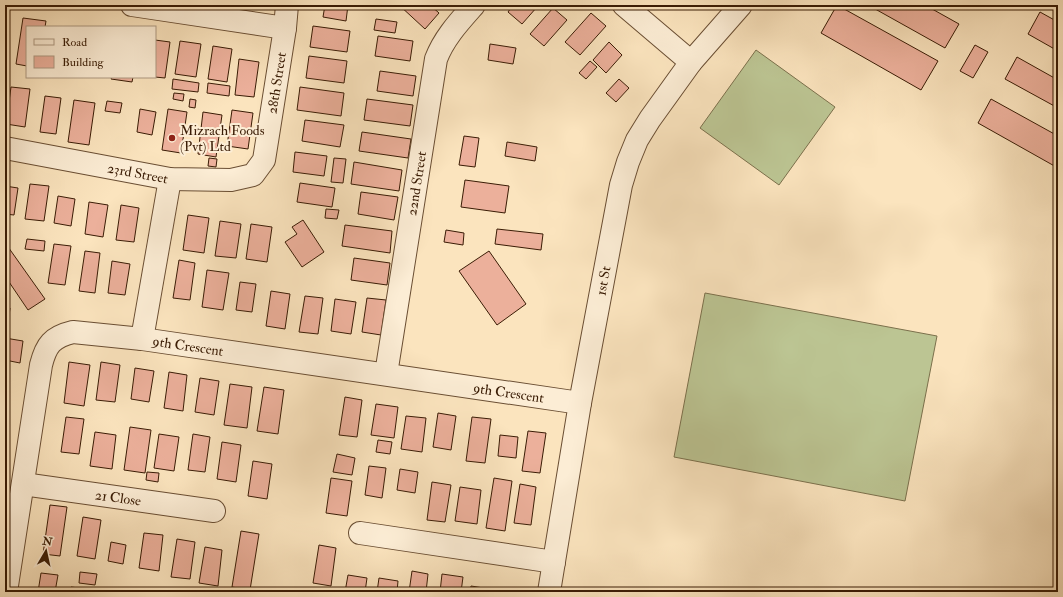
<svg xmlns="http://www.w3.org/2000/svg" width="1063" height="597" font-family="'IM FELL Double Pica',serif">
	<style>
		.pitch { fill: #bcc593; stroke: #7b704c }
		.building { fill: #ecb09b; stroke: #3a1c05 }
		.lines { fill: none; stroke-linecap: round; stroke-linejoin: round }
		.minor-casing { stroke: #6a4e33; stroke-width: 24 }
		.minor { stroke: #fcedd5; stroke-width: 22 }
		.poi-dot { fill: #8f2418; stroke: #fcedd5; stroke-width: 1.5 }
		.labels { text-anchor: middle; dominant-baseline: central; stroke-width: 4; stroke-linejoin: round; paint-order: stroke }
		.street-label { font-size: 14px; fill: #3a1c05; stroke: #fcedd5 }
		.poi-label { font-size: 14px; fill: #3a1c05; stroke: #fcedd5; text-anchor: start }
	</style>
	<rect width="100%" height="100%" fill="#fbe4be"/>
	<filter id="stains"><feTurbulence type="fractalNoise" baseFrequency=".005" numOctaves="4"/><feColorMatrix values="0 0 0 0 .2 0 0 0 0 .09 0 0 0 0 .02 0 0 0 .5 -.17"/></filter>
	<radialGradient id="worn" r=".72"><stop offset=".6" stop-color="#630" stop-opacity="0"/><stop offset="1" stop-color="#630" stop-opacity=".3"/></radialGradient>
	<path class="pitch" d="M756 50 835 107 779 185 700 128Z
		M705 293 937 336 905 501 674 457Z"/>
	<path class="building" d="M325 5H348L346 21 323 17Z
		M399 5H430L439 13 425 29Z
		M442 5H451L447 10Z
		M513 5H534L537 7 522 24 508 12Z
		M837 5 938 61 921 90 821 33Z
		M868 5H925L959 24 945 48Z
		M553 8 567 20 544 46 530 34Z
		M5 11H8L5 34Z
		M1040 12 1058 22V51L1028 34Z
		M591 13 606 26 580 55 565 42Z
		M23 18 46 21 45 27H27V66L16 64Z
		M376 19 397 22 395 33 374 30Z
		M313 26 350 31 347 52 310 47Z
		M378 36 413 41 410 61 375 56Z
		M155 40 170 42 165 78 155 77Z
		M180 41 201 44 196 77 175 74Z
		M609 42 622 55 606 73 593 60Z
		M490 44 516 48 513 64 488 60Z
		M975 45 988 52 973 78 960 71Z
		M213 46 232 49 227 82 208 79Z
		M309 56 347 61 344 83 306 78Z
		M1017 57 1058 80V108L1005 79Z
		M239 59 259 62 254 97 235 95Z
		M590 61 597 67 586 79 579 73Z
		M380 71 416 76 413 96 377 91Z
		M112 77H133L132 82 111 79Z
		M173 79 199 83 198 92 172 89Z
		M619 79 629 88 616 102 606 93Z
		M208 83 230 86 229 96 207 93Z
		M11 87 30 89 25 127 6 124Z
		M300 87 344 93 341 116 297 110Z
		M174 93 184 94 183 101 173 99Z
		M45 96 61 98 56 134 40 132Z
		M190 99 196 100 195 108 189 107Z
		M367 99 413 105 410 126 364 120Z
		M991 99 1058 136V168L978 123Z
		M74 100 95 103 89 145 68 142Z
		M107 101 122 103 120 113 105 111Z
		M140 109 156 112 152 135 137 132Z
		M168 109 187 112 181 153 162 150Z
		M232 110 253 113 248 149 227 146Z
		M203 112 222 115 216 157 198 154Z
		M305 120 344 125 340 147 302 141Z
		M362 132 411 139 408 158 359 151Z
		M464 136 479 138 475 167 459 165Z
		M507 142 537 147 535 161 505 156Z
		M295 152 327 156 324 176 293 172Z
		M209 158 217 159 216 167 208 166Z
		M334 158 346 159 343 183 331 182Z
		M354 162 402 170 399 191 351 184Z
		M465 180 509 186 505 213 461 207Z
		M300 183 335 188 332 207 297 202Z
		M30 184 49 186 44 221 25 219Z
		M5 186 18 188 14 215 5 214Z
		M361 192 398 197 394 220 358 214Z
		M58 196 75 199 71 226 54 223Z
		M89 202 108 205 103 237 85 234Z
		M121 205 139 208 134 242 116 240Z
		M326 209 339 210 337 219 325 218Z
		M188 215 209 218 204 253 183 250Z
		M303 220 324 252 302 267 285 242 297 234 292 227Z
		M220 221 241 224 236 258 215 256Z
		M251 224 272 227 267 262 246 259Z
		M345 225 392 231 390 253 342 246Z
		M497 229 543 234 541 250 495 244Z
		M446 230 464 233 463 245 444 242Z
		M27 239 45 241 44 251 25 249Z
		M6 244 45 299 28 310 5 276V245Z
		M54 244 71 246 65 285 48 283Z
		M85 251 100 253 95 293 79 291Z
		M489 251 526 304 497 325 459 271Z
		M354 258 390 263 387 285 351 280Z
		M179 260 195 263 190 300 173 298Z
		M112 261 130 264 125 295 108 293Z
		M207 270 229 273 223 310 202 307Z
		M240 282 256 284 252 312 236 310Z
		M271 291 290 294 285 329 266 326Z
		M305 296 323 298 318 334 299 332Z
		M367 298 386 300 381 335 362 332Z
		M335 299 356 302 351 334 331 331Z
		M5 307 10 308 8 324H5Z
		M5 338 23 341 20 363 5 360Z
		M69 362 90 365 84 406 64 403Z
		M101 362 120 365 115 402 96 400Z
		M135 368 154 371 149 402 131 399Z
		M169 372 187 375 183 411 164 408Z
		M200 378 219 381 214 415 195 412Z
		M230 384 252 387 247 428 224 425Z
		M264 387 284 390 278 434 257 431Z
		M345 397 362 400 357 437 339 435Z
		M376 404 398 407 394 438 371 435Z
		M438 413 456 416 451 450 433 447Z
		M406 416 426 418 422 452 401 449Z
		M66 417 84 419 79 454 61 452Z
		M472 417 491 419 485 463 466 461Z
		M130 427 151 430 145 473 124 470Z
		M528 431 546 433 540 473 522 471Z
		M95 432 116 435 112 469 90 466Z
		M159 434 179 437 174 471 154 468Z
		M193 434 210 437 205 472 188 470Z
		M500 435 518 437 516 458 498 456Z
		M378 440 392 442 390 454 376 452Z
		M222 442 241 445 236 482 217 479Z
		M337 454 355 458 352 475 333 472Z
		M253 461 272 464 267 499 248 496Z
		M369 466 386 468 382 498 365 495Z
		M400 469 418 472 415 493 397 490Z
		M147 472 159 473 158 482 146 480Z
		M331 478 352 481 347 516 326 513Z
		M494 478 512 481 505 531 486 528Z
		M432 482 451 485 445 522 427 520Z
		M520 484 536 487 531 525 514 523Z
		M460 487 481 490 477 524 455 521Z
		M50 505 67 507 60 556 43 554Z
		M83 517 101 520 95 559 77 556Z
		M241 531 259 534 250 590 232 587Z
		M144 533 163 535 159 571 139 568Z
		M177 539 195 542 190 579 171 577Z
		M111 542 126 545 123 564 108 561Z
		M319 545 336 548 331 586 313 583Z
		M205 547 222 550 218 586 199 583Z
		M412 571 428 574 426 592H409Z
		M80 572 97 574 95 585 79 583Z
		M41 573 58 575 55 592H38Z
		M442 574 463 577 461 592H440Z
		M348 575 367 578 365 592H345Z
		M379 578 398 581 397 592H377Z
		M471 586 490 589V592H470Z
		M71 587 87 589V592H70Z
		M107 589 124 592H106Z
		M198 590 212 592H197Z"/>
	<g class="lines">
		<g class="minor-casing">
			<g id="minor">
				<path d="M132 5 285 28"/>
				<path d="M624 5 691 62"/>
				<path id="s1" d="M5 148 170 179 231 180 253 175 264 160 285 28 287 5"/>
				<path d="M142 339 170 179"/>
				<path id="s2" d="M386 374 436 59C444 38 459 22 474 5"/>
				<path id="s3" d="M23 484 214 511"/>
				<path d="M360 533 554 562"/>
				<path id="s4" d="M6 592 41 365C46 345 52 337 73 332L142 339 580 403"/>
				<path id="s5" d="M549 592 580 403 621 185 628 162 637 140 650 119 691 62 741 5"/>
			</g>
		</g>
		<use href="#minor" class="minor"/>
	</g>
	<circle class="poi-dot" cx="172" cy="138" r="4"/>
	<g class="labels">
		<g class="street-label">
			<text stroke="none"><textPath href="#s1" startOffset="348">28th Street</textPath></text>
			<text stroke="none"><textPath href="#s1" startOffset="135">23rd Street</textPath></text>
			<text stroke="none"><textPath href="#s2" startOffset="193">22nd Street</textPath></text>
			<text stroke="none"><textPath href="#s5" startOffset="316">1st St</textPath></text>
			<text stroke="none"><textPath href="#s4" startOffset="395">9th Crescent</textPath></text>
			<text stroke="none"><textPath href="#s4" startOffset="719">9th Crescent</textPath></text>
			<text stroke="none"><textPath href="#s3" startOffset="96">21 Close</textPath></text>
		</g>
		<g class="poi-label">
			<text x="180" y="130">Mizrach Foods<tspan x="180" dy="16">(Pvt) Ltd</tspan></text>
		</g>
	</g>
	<rect width="1063" height="597" fill="none" stroke="#fbe4be" stroke-width="20"/>
	<rect x="6" y="6" width="1051" height="585" fill="none" stroke="#3a1c05" stroke-width="2"/>
	<rect x="10" y="10" width="1043" height="577" fill="none" stroke="#3a1c05"/>
	<rect x="26" y="26" width="130" height="52" fill="#fcedd5" stroke="#ae9982"/>
	<rect x="34" y="39" width="20" height="6" fill="#fcedd5" stroke="#ae9982"/>
	<text x="62" y="46" font-size="12" fill="#3a1c05">Road</text>
	<rect x="34" y="56" width="20" height="12" fill="#ecb09b" stroke="#ae9982"/>
	<text x="62" y="66" font-size="12" fill="#3a1c05">Building</text>
	<g transform="translate(46 551) rotate(9)" stroke="#fcedd5" stroke-width="3" paint-order="stroke">
	<path d="M0-3L7 15L0 10L-7 15Z" fill="#3a1c05"/>
	<text y="-6" font-size="11" font-weight="bold" text-anchor="middle" fill="#3a1c05">N</text>
	</g>
	<rect width="100%" height="100%" filter="url(#stains)"/>
	<rect width="100%" height="100%" fill="url(#worn)"/>
</svg>
